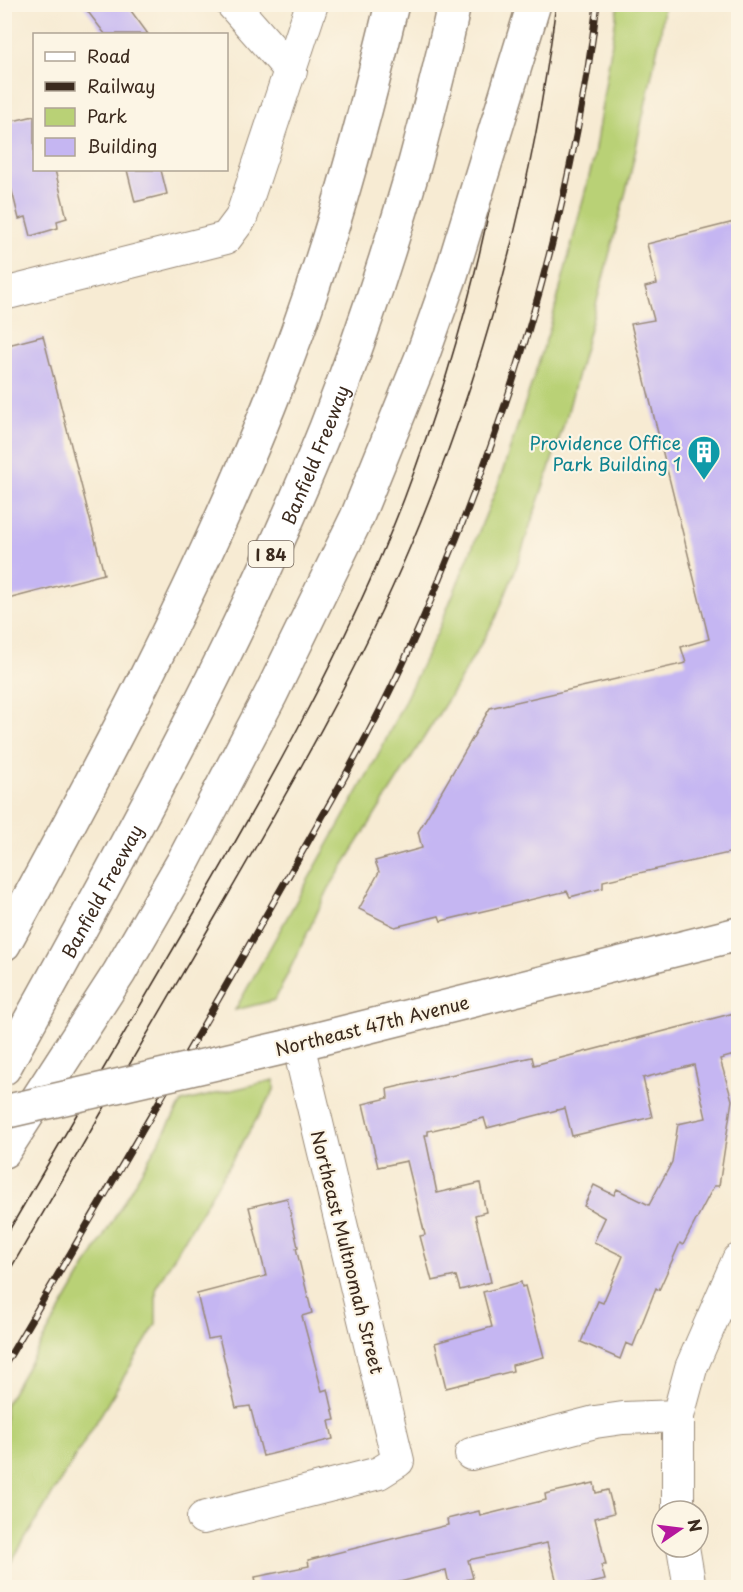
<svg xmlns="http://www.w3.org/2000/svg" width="743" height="1592" font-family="'Playpen Sans',sans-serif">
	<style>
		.green { fill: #b9d176; stroke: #7a7e4a; stroke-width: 1.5 }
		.building { fill: #c5b6f2 }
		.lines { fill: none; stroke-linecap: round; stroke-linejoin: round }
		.street-casing { stroke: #998a78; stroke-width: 34 }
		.secondary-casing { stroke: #998a78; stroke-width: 36 }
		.highway-casing { stroke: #998a78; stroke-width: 36 }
		.street { stroke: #fff; stroke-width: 32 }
		.secondary { stroke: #fff; stroke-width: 33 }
		.highway { stroke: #fff; stroke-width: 33 }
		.tram { stroke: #3b2a1e; stroke-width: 1.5 }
		.rail-casing { stroke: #3b2a1e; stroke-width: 7 }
		.rail { stroke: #fcf5e5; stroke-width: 4.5; stroke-dasharray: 14; stroke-linecap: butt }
		.secondary-bridge-casing { stroke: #998a78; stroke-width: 36; stroke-linecap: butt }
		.highway-bridge-casing { stroke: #998a78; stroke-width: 36; stroke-linecap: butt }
		.secondary-bridge { stroke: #fff; stroke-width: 33 }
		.highway-bridge { stroke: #fff; stroke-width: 33 }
		.labels { text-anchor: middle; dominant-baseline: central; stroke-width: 4.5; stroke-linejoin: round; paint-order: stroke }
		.shield { fill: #fcf5e5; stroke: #75675a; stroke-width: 1.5 }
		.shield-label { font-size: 16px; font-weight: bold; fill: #3b2a1e }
		.culture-label { font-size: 18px; fill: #0d838f; stroke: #fcf5e5; text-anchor: end }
		.street-label { font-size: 18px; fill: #3b2a1e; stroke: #fcf5e5 }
	</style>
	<rect width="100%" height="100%" fill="#fcf5e5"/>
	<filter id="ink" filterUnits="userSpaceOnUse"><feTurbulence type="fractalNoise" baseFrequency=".0167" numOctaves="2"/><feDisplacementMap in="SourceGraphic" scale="12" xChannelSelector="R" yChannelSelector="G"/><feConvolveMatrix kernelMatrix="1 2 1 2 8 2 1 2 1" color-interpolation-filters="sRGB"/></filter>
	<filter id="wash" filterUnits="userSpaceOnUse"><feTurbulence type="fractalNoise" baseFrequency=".008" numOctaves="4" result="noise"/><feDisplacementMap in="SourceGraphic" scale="24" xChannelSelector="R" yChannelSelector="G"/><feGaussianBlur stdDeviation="1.35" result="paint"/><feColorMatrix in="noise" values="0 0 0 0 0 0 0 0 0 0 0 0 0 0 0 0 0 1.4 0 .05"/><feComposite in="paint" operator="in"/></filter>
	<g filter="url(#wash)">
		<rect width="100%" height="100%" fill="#f7ebd3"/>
		<path class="green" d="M618 5H664L661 32 630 176 567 415 516 568 496 618 457 685 329 888 275 1000 235 1010 380 752 438 631 498 485 550 328 593 161Z
			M274 1080V1090L156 1287V1324L5 1572V1405L182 1102Z"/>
		<g id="blocks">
			<path class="building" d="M82 4H126L148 34H105Z
				M34 116V170H55L67 218 57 221 58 228 31 236 26 217 19 219 8 175 4 176V123Z
				M127 170H161L167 194 135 202Z
				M738 221V851L603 881V888L570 897 567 891 441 921 439 916 395 927 359 909 379 872 375 861 422 848 418 832 490 708 686 663 681 647 709 639 631 324 654 320 645 287 657 284 647 244Z
				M43 336 104 574 4 600V346Z
				M738 1012V1054L720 1059 732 1100 719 1186H714L683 1245 680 1243 659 1290 656 1288 633 1346 626 1343 620 1359 581 1342 598 1301 603 1303 623 1256 594 1242 605 1218 584 1206 594 1185 614 1195 617 1189 649 1205 672 1162 678 1124 706 1118 694 1065 643 1078 652 1117 572 1136 565 1108 487 1128 484 1118 428 1131V1135H425L437 1193 480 1183 486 1212 475 1215 491 1282 460 1290 456 1276 432 1281 420 1236 425 1235 407 1161 378 1167 363 1104 388 1098 387 1089 400 1086 532 1057 534 1065Z
				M287 1198 298 1247 296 1248 312 1313 302 1316 322 1391 328 1389 335 1420 329 1421 333 1439 263 1456 250 1406 236 1408 219 1337 208 1339 197 1294 266 1276 249 1207Z
				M521 1282 522 1287 525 1286 544 1357 512 1365 513 1371 446 1388 435 1343 492 1327 483 1292Z
				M594 1483 596 1493 608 1490 614 1513 595 1518 606 1565H601L605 1580 575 1587H558L547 1543 468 1560 473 1578 449 1584 446 1570 381 1587H257L255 1577 309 1566 308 1560 448 1525 447 1519 479 1511 480 1516 546 1500 545 1494Z"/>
		</g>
	</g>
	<g filter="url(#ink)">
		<use href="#blocks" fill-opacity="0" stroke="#998a78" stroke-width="1.5"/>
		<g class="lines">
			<g class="street-casing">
				<path id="street" d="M232 4 291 71
					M4 294 226 238 241 218 312 4
					M471 1454 595 1422 623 1418 678 1416
					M678 1511V1416L691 1368 738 1260
					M203 1518 379 1473 398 1461 298 1044
					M683 1547 690 1588"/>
			</g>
			<g class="secondary-casing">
				<path id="secondary" d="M286 1047 738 934"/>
			</g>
			<g class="highway-casing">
				<g id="highway">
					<path d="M4 944C100 769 195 592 269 406 322 276 359 141 392 4"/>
					<path id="s1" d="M4 1068C119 859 237 650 326 428 360 341 389 253 415 163 429 111 443 58 454 4"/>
					<path d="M4 1151 119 973 183 862 271 694 357 517 423 354"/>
				</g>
			</g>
			<use href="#street" class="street"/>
			<use href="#secondary" class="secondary"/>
			<use href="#highway" class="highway"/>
			<path class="tram" d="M4 1239C63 1137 123 1036 182 934 264 794 345 651 404 499 464 341 504 172 523 4
				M4 1280C77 1154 151 1028 224 902 291 786 358 670 410 547 483 374 533 191 556 4"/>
			<g class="rail-casing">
				<path id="rail" d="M4 1366C92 1217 180 1068 265 917 313 832 364 748 405 659 499 452 569 231 597 4"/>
			</g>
			<use href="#rail" class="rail"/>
			<g class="secondary-bridge-casing">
				<path id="secondary-bridge" d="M4 1112 286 1047"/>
			</g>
			<g class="highway-bridge-casing">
				<path id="highway-bridge" d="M423 354 451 275 534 4"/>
			</g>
			<use href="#secondary-bridge" class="secondary-bridge"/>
			<use href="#highway-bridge" class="highway-bridge"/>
		</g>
	</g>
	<defs>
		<g id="building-pin" transform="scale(1.725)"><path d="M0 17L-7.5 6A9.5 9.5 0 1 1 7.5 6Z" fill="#0f9aa8" stroke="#fcf5e5"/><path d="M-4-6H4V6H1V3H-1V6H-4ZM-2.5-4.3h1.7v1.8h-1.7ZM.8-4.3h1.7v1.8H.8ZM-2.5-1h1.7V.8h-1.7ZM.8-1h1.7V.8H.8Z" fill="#fff"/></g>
	</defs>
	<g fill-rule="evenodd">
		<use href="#building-pin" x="704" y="452"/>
	</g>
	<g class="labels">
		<rect class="shield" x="248.5" y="541" width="45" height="26" rx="4.5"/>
		<g class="shield-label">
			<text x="271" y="554">I 84</text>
		</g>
		<g class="culture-label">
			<text x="681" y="442">Providence Office<tspan x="681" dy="21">Park Building 1</tspan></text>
		</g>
		<g class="street-label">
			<text stroke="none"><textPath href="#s1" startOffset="688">Banfield Freeway</textPath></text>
			<text stroke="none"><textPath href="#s1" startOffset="202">Banfield Freeway</textPath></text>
			<text transform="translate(372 1025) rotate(-14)">Northeast 47th Avenue</text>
			<text transform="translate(348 1252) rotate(76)">Northeast Multnomah Street</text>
		</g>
	</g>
	<rect width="743" height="1592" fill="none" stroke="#fcf5e5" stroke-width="24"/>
	<rect x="33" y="33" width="195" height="138" fill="#fcf5e5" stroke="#afa495" stroke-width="1.5"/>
	<rect x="45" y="52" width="30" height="9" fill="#ffffff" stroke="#afa495" stroke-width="1.5"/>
	<text x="87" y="63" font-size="18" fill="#3b2a1e">Road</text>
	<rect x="45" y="82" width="30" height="9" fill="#3b2a1e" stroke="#afa495" stroke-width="1.5"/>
	<text x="87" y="93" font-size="18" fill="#3b2a1e">Railway</text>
	<rect x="45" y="108" width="30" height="18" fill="#b9d176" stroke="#afa495" stroke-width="1.5"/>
	<text x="87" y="123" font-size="18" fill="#3b2a1e">Park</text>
	<rect x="45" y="138" width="30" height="18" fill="#c5b6f2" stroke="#afa495" stroke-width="1.5"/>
	<text x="87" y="153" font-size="18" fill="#3b2a1e">Building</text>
	<g transform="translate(680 1529) rotate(76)"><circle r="28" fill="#fcf5e5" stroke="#afa495" stroke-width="1.5"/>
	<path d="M0-4.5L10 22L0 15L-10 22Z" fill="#b5179e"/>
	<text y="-9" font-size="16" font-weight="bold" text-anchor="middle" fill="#3b2a1e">N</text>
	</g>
</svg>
